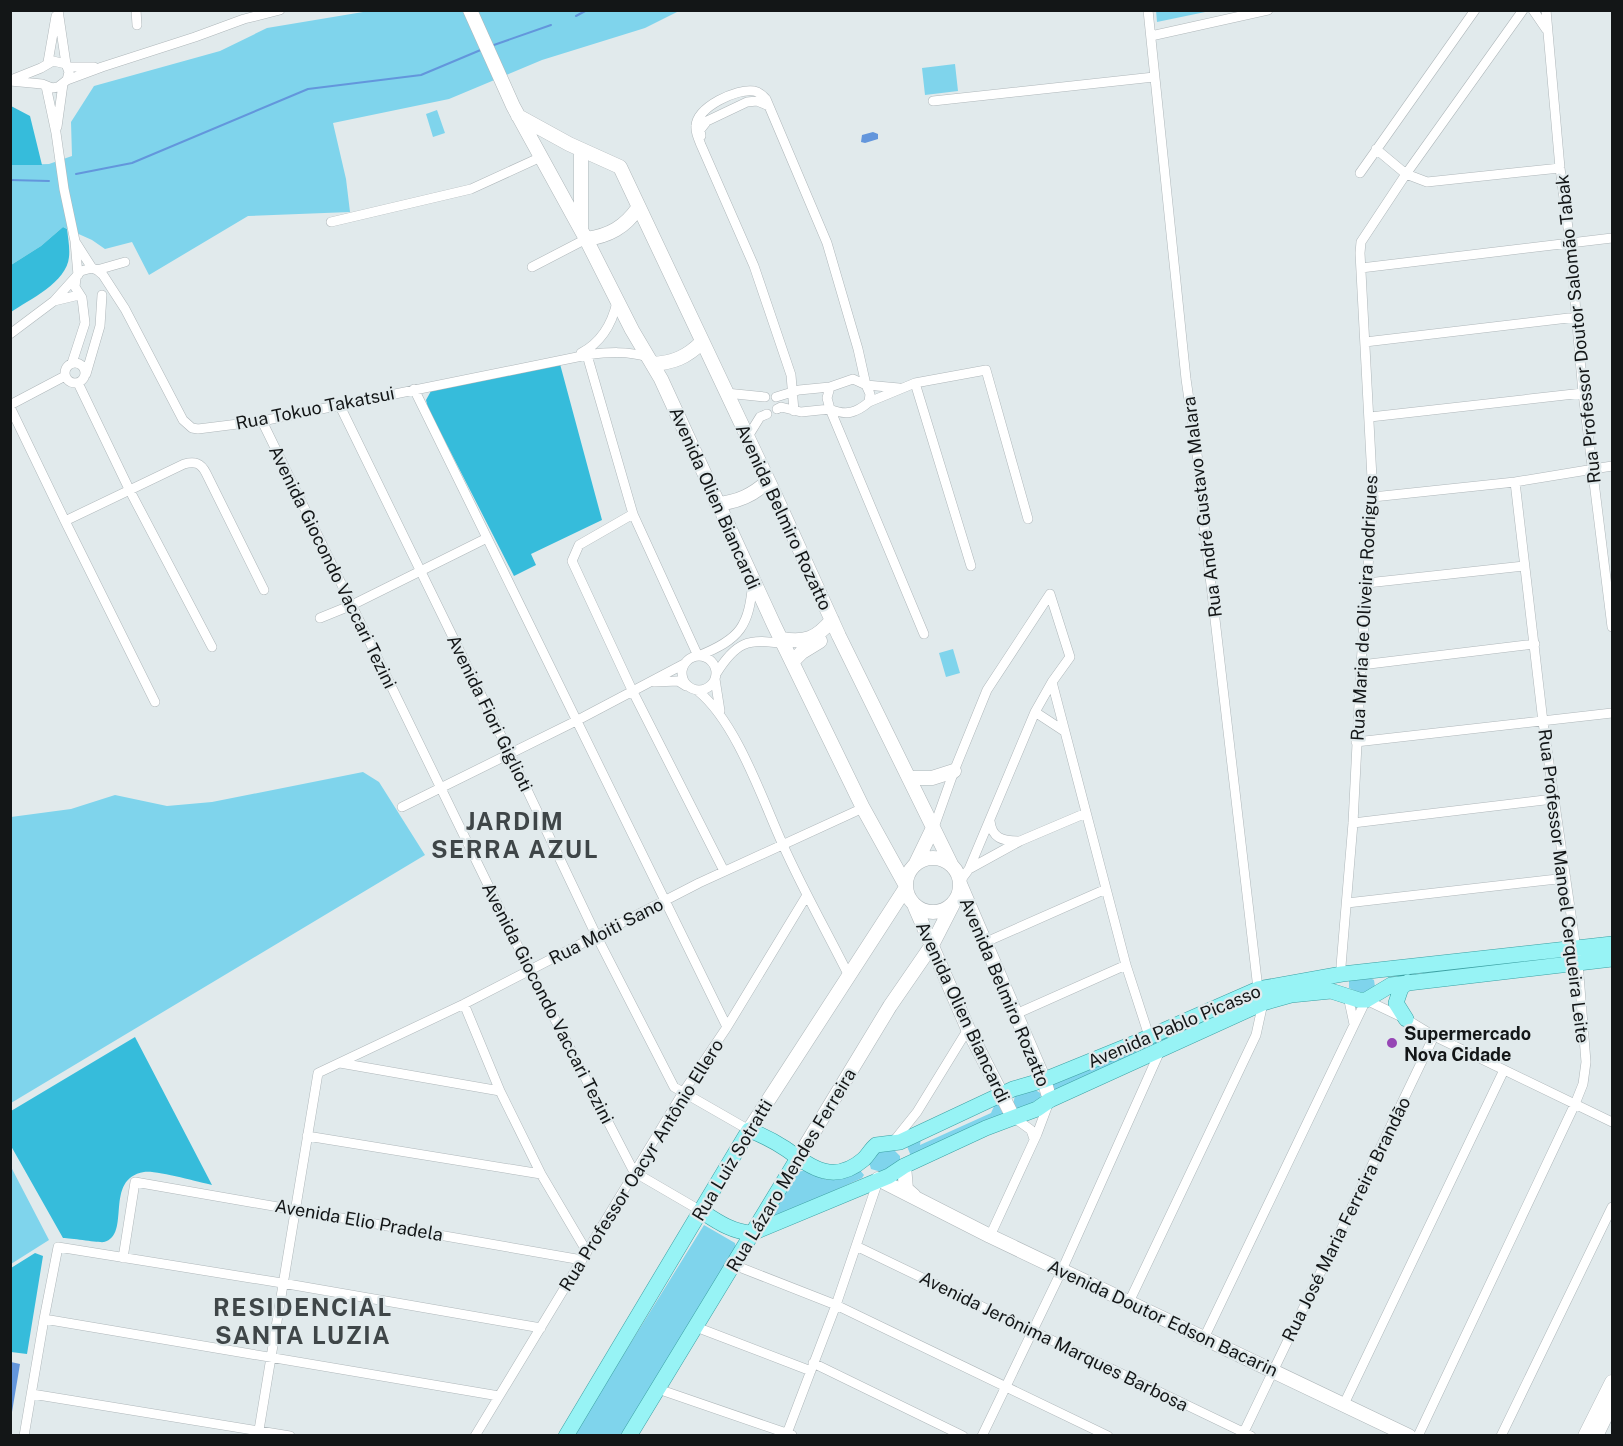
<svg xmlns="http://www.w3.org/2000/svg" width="1623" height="1446" font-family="'Public Sans',sans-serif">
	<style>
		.green { fill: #7fd4ec }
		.forest { fill: #36bcdb }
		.water { fill: #6396dc }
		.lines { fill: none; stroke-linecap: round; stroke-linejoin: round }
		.stream { stroke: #6396dc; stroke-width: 2 }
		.street-casing { stroke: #afb7ba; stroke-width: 10 }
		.secondary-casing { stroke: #afb7ba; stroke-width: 15 }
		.primary-casing { stroke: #3ca0a3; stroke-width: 16 }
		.street { stroke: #fff; stroke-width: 9 }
		.secondary { stroke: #fff; stroke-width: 14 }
		.primary { stroke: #97f3f5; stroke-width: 15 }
		.poi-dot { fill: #9646b5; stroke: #e1eaec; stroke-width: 2 }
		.labels { text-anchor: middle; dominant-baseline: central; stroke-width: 4.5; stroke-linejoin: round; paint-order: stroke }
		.street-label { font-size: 18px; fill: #131617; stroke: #e1eaec }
		.poi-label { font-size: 18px; font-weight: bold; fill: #131617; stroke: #e1eaec; text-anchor: start }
		.district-label { font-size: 24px; font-weight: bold; letter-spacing: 1.5px; fill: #3f4648; stroke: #e1eaec }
	</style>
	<rect width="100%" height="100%" fill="#e1eaec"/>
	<path class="green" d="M1156 10H1210V11L1157 22Z
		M369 11H679L645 28 542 60 449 99 333 123 346 179 350 212 248 216 149 275 132 242 105 249 92 240 63 227 41 246 11 265V165L49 164 72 156 71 122 94 86 220 51 267 28Z
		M955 64 958 91 925 95 922 68Z
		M437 110 445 133 433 137 426 114Z
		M953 649 960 673 946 677 939 653Z
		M363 772 379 782 425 855 11 1103V817L71 809 115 795 167 806 212 802Z
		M1370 978 1374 980 1375 987 1362 994 1349 988V981L1350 979Z
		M1252 1000 1051 1094 1048 1084Z
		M1032 1088 1042 1094 1037 1103 1019 1110 1013 1105 1015 1095Z
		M995 1104 999 1105 1004 1116 911 1156 906 1144 921 1138 920 1145 991 1113Z
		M893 1149 900 1156V1161L885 1173 871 1169 869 1162 874 1152Z
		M10 1165 49 1240 11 1264H10Z
		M859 1169 864 1175 862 1178 767 1221 798 1172 806 1170C830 1185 835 1181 859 1169Z
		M704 1225 735 1243 736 1249 621 1435 573 1436Z"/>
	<path class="forest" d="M11 106 30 116 42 165H11Z
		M63 227 67 229C68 238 70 248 69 257 67 282 29 300 11 312V265L41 246Z
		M560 364 602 520 531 554 536 565 514 576 428 408 426 400 431 391 437 388Z
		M135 1037 212 1185C198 1182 156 1170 144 1172 103 1179 132 1235 104 1242 99 1243 72 1238 63 1238L11 1146V1111Z
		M35 1253 43 1256 27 1354 11 1352V1268Z"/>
	<path class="water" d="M873 132 878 134V139L865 143 861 142 862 135Z
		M11 1362 20 1364 11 1418 10 1362Z"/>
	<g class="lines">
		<path class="stream" d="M576 16 587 10
			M491 46 551 25
			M76 174 132 163 308 89 421 75 483 49
			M10 180 49 181"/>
		<g class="street-casing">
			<path id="street" d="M58 10 66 64 69 72 67 80
				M136 10 137 25
				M1533 10 1546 29
				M1546 10 1560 168 1570 243 1583 393 1612 627
				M1151 36 1268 10
				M48 62 56 16
				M68 67H94
				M11 80 41 68 53 61 66 64
				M10 81 42 84 52 88 58 87 67 80 102 67 195 37 244 19 280 10
				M46 86 56 133 64 189 75 241 78 275
				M933 101 1154 77
				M57 127 63 84
				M701 136 700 130 707 121 747 102 757 101 769 106
				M1376 149 1406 174 1427 182 1560 168
				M1360 173 1475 10
				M331 222 471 189 541 157
				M76 243 92 268
				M532 267 586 239
				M1361 268 1612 238
				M97 270 103 275 125 309 183 420 192 428 198 429 262 421 587 355C609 352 627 351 648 357
				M54 301 79 295
				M10 334 54 301 81 271 92 268 97 270 125 262
				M1365 342 1577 317
				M581 353C602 342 612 324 617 302
				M587 355 633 514 698 656C741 639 749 626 753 581
				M65 373a10 10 0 1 1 20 0a10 10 0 1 1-20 0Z
				M72 363 85 323 82 298 75 287 76 278
				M86 374 100 326 102 295
				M78 383 130 491 212 647
				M915 383 971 566
				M414 389 727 1027
				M726 393 765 397
				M776 397 799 390 830 387
				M869 402 915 383 986 370 1028 519
				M339 404 510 754 596 935 674 1087 749 1130
				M10 405 65 376
				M10 407 65 521 155 702
				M777 409 781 407 801 412 830 409 924 634
				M794 411 791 375 754 266 701 145C699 140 695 132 696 126 697 107 737 88 754 91 760 92 762 95 766 99L827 243 858 349 866 385 870 394 869 402C856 413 846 416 830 409L827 398 830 387 853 379 866 385 899 388
				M1370 417 1583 393
				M262 421 529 969 634 1172 701 1211
				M747 438 760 417 767 414
				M1373 497 1515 482 1612 466
				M633 514 579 545 572 561 632 690 724 871
				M65 521 184 464C195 461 201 463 206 473L264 590
				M1367 583 1524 566
				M320 618 352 605 487 538
				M682 673a17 17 0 1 1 34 0a17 17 0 1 1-34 0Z
				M1361 665 1535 644
				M716 674C735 643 748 637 783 644
				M715 679 720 711
				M654 682 678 681 686 686
				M1052 682 1126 965 1149 1036
				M698 691C737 723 762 799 783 845 803 890 827 932 849 976
				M1035 712 1064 731
				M1356 742 1612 713
				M402 807 576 721 684 664
				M990 821C992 838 1002 841 1018 841
				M1353 823 1553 799
				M933 830 954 771 987 690 1050 594
				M969 869 1020 841 1086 813
				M960 881 969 869 1035 712 1052 682 1070 657 1050 594
				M1347 903 1566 878
				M986 942 1106 889
				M1342 974 1341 966 1353 823 1361 665 1373 497 1360 253 1361 242 1406 174 1523 10
				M1348 996 1354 1024
				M464 1004 500 1091 541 1174 587 1252
				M1016 1014 1126 965
				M340 1063 500 1091
				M1013 1117 1031 1130 1034 1139
				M307 1136 541 1174
				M893 1142 917 1112 968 1029
				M990 1236 1037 1134 1049 1102
				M856 1246 1251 1436
				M123 1258 135 1182 582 1260
				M734 1265 836 1305 1108 1436
				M1129 1302 1256 1035 1263 1003 1258 989 1203 516 1200 475 1186 379 1148 10
				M44 1319 499 1396
				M696 1327 811 1371
				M1204 1338 1366 1000 1406 1019 1434 1036 1612 1122
				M813 1363 963 1436
				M658 1389 792 1435
				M32 1394 290 1436
				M1344 1404 1504 1070
				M24 1436 44 1319 58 1247 282 1283 541 1328
				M258 1436 318 1073 464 1004 699 883 863 808
				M475 1436 682 1094 727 1027 807 895
				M786 1436 836 1305 878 1181
				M982 1436 1062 1270 1160 1051
				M1242 1436 1434 1036
				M1418 1436 1575 1104 1583 1084 1586 1062 1578 963 1543 722 1515 482
				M1501 1436 1612 1207"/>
		</g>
		<g class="secondary-casing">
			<path id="secondary" d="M470 10 513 106 586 239 632 330 661 379 774 625 863 808 905 884
				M518 116 569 144 620 167 775 495 839 636 951 864
				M581 150V228
				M586 239C609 236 625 227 638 208
				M652 364C673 363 687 357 702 342
				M717 504C738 502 753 495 768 481
				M781 639C805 643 816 639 832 620
				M792 662 802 652 820 641
				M909 778H932L954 771
				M906 885a27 27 0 1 1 54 0a27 27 0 1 1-54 0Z
				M916 863 932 830
				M960 884 1044 1080 1050 1100
				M915 907 968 1029 1013 1117
				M749 1130 905 889
				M798 1158 890 1006 932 945 953 904
				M904 1166 906 1189 914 1196
				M878 1179 990 1236 1409 1436
				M1585 1436 1612 1382
				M1596 1436 1612 1403"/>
		</g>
		<g class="primary-casing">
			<path id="primary" d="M1406 1019 1396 1003 1401 988 1408 982
				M701 1211C718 1222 732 1232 752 1233L889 1176 904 1166 986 1128 1037 1109 1050 1100 1263 1003 1291 995 1331 991 1359 1000H1366L1391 985 1612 959
				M566 1436 749 1130C762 1135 774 1141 786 1149 812 1168 834 1185 864 1159 868 1155 871 1149 876 1145L900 1142 1013 1089 1044 1080 1135 1043 1258 989 1342 974 1612 944
				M629 1436 798 1158"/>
		</g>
		<use href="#street" class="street"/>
		<use href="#secondary" class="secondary"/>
		<use href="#primary" class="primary"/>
	</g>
	<circle class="poi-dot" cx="1392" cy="1043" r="6"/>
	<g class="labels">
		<g class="street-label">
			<text transform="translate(1578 329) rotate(-96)">Rua Professor Doutor Salomão Tabak</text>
			<text transform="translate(315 408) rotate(-11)">Rua Tokuo Takatsui</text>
			<text transform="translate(715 498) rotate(66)">Avenida Olien Biancardi</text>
			<text transform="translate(1202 507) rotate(-97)">Rua André Gustavo Malara</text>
			<text transform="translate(784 517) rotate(65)">Avenida Belmiro Rozatto</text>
			<text transform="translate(333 567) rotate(64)">Avenida Giocondo Vaccari Tezini</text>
			<text transform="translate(1364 608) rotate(-87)">Rua Maria de Oliveira Rodrigues</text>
			<text transform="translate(490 713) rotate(64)">Avenida Fiori Giglioti</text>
			<text transform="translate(1564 886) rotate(83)">Rua Professor Manoel Cerqueira Leite</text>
			<text transform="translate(606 931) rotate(-27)">Rua Moiti Sano</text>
			<text transform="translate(1005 992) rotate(67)">Avenida Belmiro Rozatto</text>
			<text transform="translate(548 1003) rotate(63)">Avenida Giocondo Vaccari Tezini</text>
			<text transform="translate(963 1012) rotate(65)">Avenida Olien Biancardi</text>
			<text transform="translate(1174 1026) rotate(-23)">Avenida Pablo Picasso</text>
			<text transform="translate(732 1160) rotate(-59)">Rua Luiz Sotratti</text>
			<text transform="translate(641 1165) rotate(-58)">Rua Professor Oacyr Antônio Ellero</text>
			<text transform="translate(791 1170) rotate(-59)">Rua Lázaro Mendes Ferreira</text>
			<text transform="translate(1346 1219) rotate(-64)">Rua José Maria Ferreira Brandão</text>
			<text transform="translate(359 1220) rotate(10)">Avenida Elio Pradela</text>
			<text transform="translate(1163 1318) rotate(25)">Avenida Doutor Edson Bacarin</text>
			<text transform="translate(1054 1341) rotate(26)">Avenida Jerônima Marques Barbosa</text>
		</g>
		<g class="poi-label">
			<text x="1404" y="1033">Supermercado<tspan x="1404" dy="21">Nova Cidade</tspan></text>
		</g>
		<g class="district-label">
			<text x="515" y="821">JARDIM<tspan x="515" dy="28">SERRA AZUL</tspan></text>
			<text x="303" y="1307">RESIDENCIAL<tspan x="303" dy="28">SANTA LUZIA</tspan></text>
		</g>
	</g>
	<rect width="1623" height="1446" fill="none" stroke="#131617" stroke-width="24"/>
</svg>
